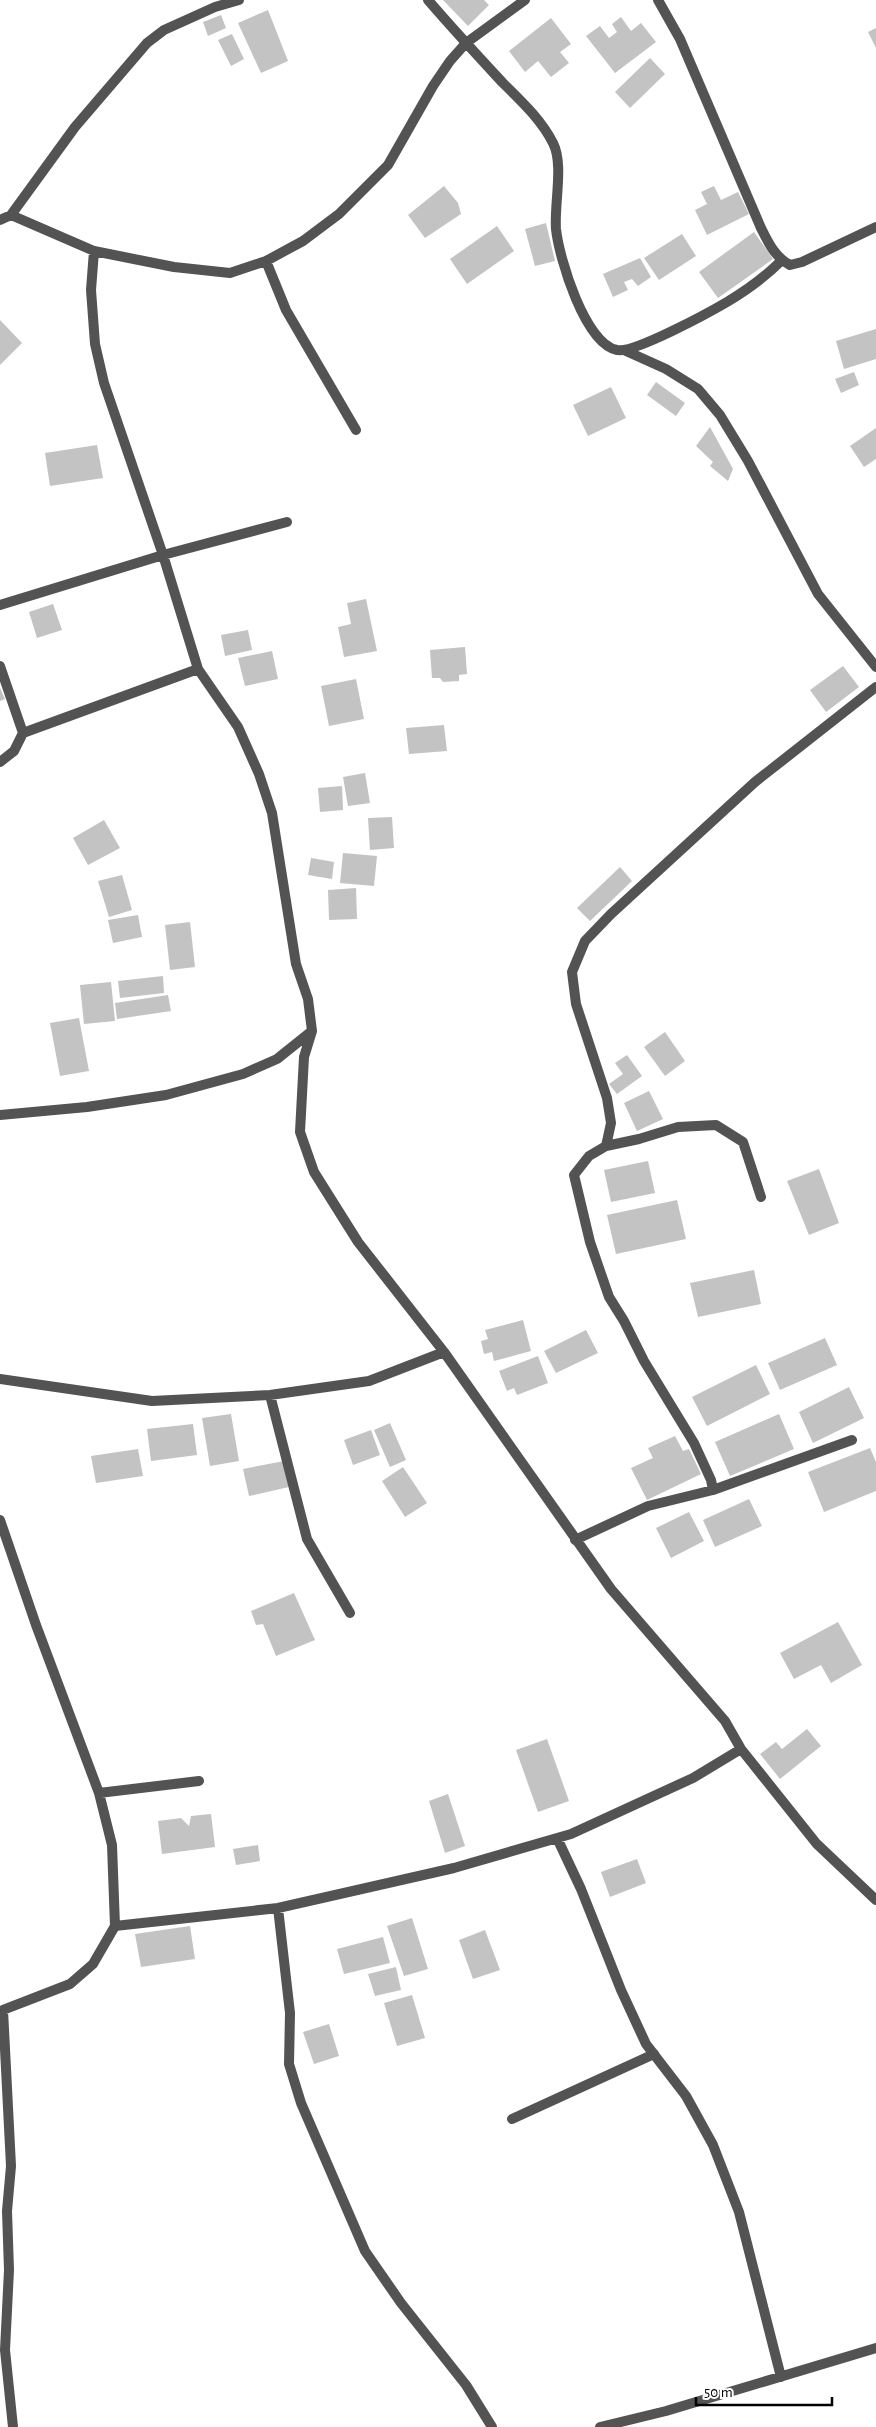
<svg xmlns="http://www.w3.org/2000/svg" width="876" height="2427" font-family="'Alegreya Sans',sans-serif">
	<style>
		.building { fill: #c3c3c3 }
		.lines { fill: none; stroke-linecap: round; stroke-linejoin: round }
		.lane { stroke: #535353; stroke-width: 10 }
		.street { stroke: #535353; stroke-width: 10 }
	</style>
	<rect width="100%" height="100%" fill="#fff"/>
	<path class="building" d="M443 0H484L489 5 468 26Z
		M268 10 288 61 261 73 238 23Z
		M221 15 226 28 208 36 203 22Z
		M621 17 631 31 641 23 656 42 615 73 586 36 600 26 609 38 617 32 612 24Z
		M551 18 571 44 560 52 569 63 551 77 538 61 525 72 509 51Z
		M876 28V48L868 32Z
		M232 34 244 59 231 66 218 40Z
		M650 58 665 74 630 108 615 92Z
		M444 186 458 203 461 214 425 238 408 215Z
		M714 186 721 200 738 192 749 214 707 235 695 210 707 204 701 192Z
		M546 223 555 261 535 266 525 229Z
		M497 226 514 251 467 284 450 259Z
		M754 232 773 259 718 298 699 272Z
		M682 234 696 256 659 280 644 258Z
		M640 258 651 277 638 286 632 279 624 282 628 290 613 297 603 274Z
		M0 320 22 343 0 365Z
		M876 329V359L844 369 836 341Z
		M854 372 859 385 841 393 835 379Z
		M656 382 685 403 676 416 647 395Z
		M611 387 626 418 588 436 573 405Z
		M710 427 733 469 728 481 710 466 713 462 696 446Z
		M876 428V459L864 467 850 446Z
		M97 445 103 478 50 486 45 453Z
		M366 599 377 651 344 657 338 627 351 624 347 603Z
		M53 604 62 630 37 638 29 612Z
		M248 630 252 650 225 656 221 635Z
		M465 647 467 674 459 675V681L443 682 440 678H432L430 650Z
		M272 651 278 679 245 686 238 658Z
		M843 666 859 687 826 712 810 690Z
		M356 679 364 719 329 726 321 686Z
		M0 688 5 699 0 701Z
		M444 725 447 751 409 754 406 728Z
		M365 773 370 803 348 806 343 777Z
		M342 786 343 810 320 812 318 788Z
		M392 817 394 848 370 850 368 818Z
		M104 820 120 848 88 865 73 838Z
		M343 853 377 856 374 886 340 883Z
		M311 858 334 862 332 879 308 875Z
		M620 867 632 881 590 921 577 908Z
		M122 875 132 910 109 917 98 881Z
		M356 888 357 919 329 920 328 890Z
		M138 915 142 937 113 943 108 920Z
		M190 922 195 967 170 970 165 925Z
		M163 976 164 993 120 998 118 981Z
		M111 982 115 1021 84 1024 80 985Z
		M168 995 171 1011 117 1019 115 1003Z
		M79 1018 89 1071 60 1076 50 1023Z
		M665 1032 685 1061 665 1076 644 1047Z
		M627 1055 642 1076 617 1094 609 1084 623 1074 615 1063Z
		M649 1091 663 1119 637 1131 624 1103Z
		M648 1161 655 1193 611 1202 604 1170Z
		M819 1169 839 1223 809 1235 787 1181Z
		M677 1200 686 1239 616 1254 607 1215Z
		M754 1270 761 1304 698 1317 690 1283Z
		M523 1320 531 1351 494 1361 492 1352 484 1354 481 1341 488 1339 485 1330Z
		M586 1330 598 1353 556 1373 544 1351Z
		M825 1338 837 1365 780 1390 768 1363Z
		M538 1356 548 1383 517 1395 514 1388 507 1391 499 1371Z
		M756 1365 770 1394 707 1426 692 1397Z
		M849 1387 864 1418 813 1443 799 1412Z
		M231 1414 239 1461 210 1466 202 1418Z
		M779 1414 794 1449 730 1476 715 1442Z
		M390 1423 406 1460 390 1467 374 1430Z
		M193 1424 197 1455 151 1461 147 1429Z
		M371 1430 380 1455 353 1465 344 1440Z
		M675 1436 683 1451 689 1449 701 1474 647 1500 631 1468 653 1458 648 1448Z
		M870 1448 876 1462V1491L824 1512 808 1472Z
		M138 1449 143 1476 96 1483 91 1456Z
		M284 1461 289 1487 249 1496 243 1469Z
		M403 1467 427 1503 405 1517 382 1481Z
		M749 1499 762 1526 715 1547 703 1520Z
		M689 1512 704 1541 671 1558 656 1528Z
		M294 1593 315 1640 276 1656 263 1624 256 1625 251 1611Z
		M838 1622 862 1665 831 1683 821 1665 794 1679 780 1653Z
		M807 1729 821 1746 780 1779 760 1754 776 1742 782 1749Z
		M547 1739 569 1801 538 1812 516 1750Z
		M448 1794 465 1846 445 1853 429 1801Z
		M211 1814 215 1847 162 1854 158 1821 181 1818 189 1826 191 1816Z
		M258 1845 260 1861 236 1865 233 1849Z
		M637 1859 646 1883 610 1897 601 1872Z
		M412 1918 428 1969 404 1976 387 1926Z
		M190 1926 195 1959 141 1967 135 1934Z
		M485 1930 500 1970 473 1979 459 1940Z
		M383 1937 390 1963 344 1974 337 1949Z
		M396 1967 401 1990 375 1996 368 1974Z
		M412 1995 425 2038 397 2046 384 2003Z
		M329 2024 339 2056 314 2064 303 2032Z"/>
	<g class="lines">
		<path class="lane" d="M512 2119 654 2054"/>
		<path class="street" d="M428 0C452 28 477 55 502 82 520 100 541 119 553 143 564 164 554 204 556 229 559 258 585 344 617 350 633 354 710 312 727 302 747 290 765 277 781 261
			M658 0 680 39 761 228C769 244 775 257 790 265L802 262 876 227
			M11 215 75 127 147 43 164 30 215 7 239 0
			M0 220 11 215 94 251 174 267 230 273 266 261 303 241 339 214 388 165 433 86 450 61 466 43 525 0
			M94 251 91 290 95 344 104 383 163 555 198 669 238 727 259 774 272 813 296 964 308 999 312 1031 304 1057 300 1132 314 1172 358 1242 444 1352 611 1589 725 1721 741 1749 816 1843 876 1900
			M266 261 286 310 356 430
			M626 351 666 369 698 389 720 415 748 461 818 594 876 667
			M0 605 163 555 287 522
			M0 666 23 733
			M0 762 14 751 23 733 198 669
			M0 1115 87 1107 166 1095 243 1074 277 1059 312 1031
			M606 1146 639 1139 678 1127 716 1125 743 1142 761 1197
			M0 1379 152 1401 270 1395 369 1381 444 1352
			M270 1395 307 1539 350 1613
			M713 1490 711 1480 694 1443 644 1361 624 1321 609 1297 590 1242 574 1175 589 1156 606 1146 611 1123 607 1098 576 1004 572 972 585 941 611 914 755 782 876 687
			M0 1520 36 1625 99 1793 112 1845 115 1926 93 1964 70 1984 0 2011
			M575 1540 648 1506 713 1490 852 1440
			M99 1793 199 1781
			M557 1838 581 1889 621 1990 646 2044 686 2096 713 2145 739 2212 781 2377
			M278 1908 290 2013 289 2064 301 2103 365 2251 401 2303 466 2385 492 2427
			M115 1926 278 1908 454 1868 571 1834 693 1778 741 1749
			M3 2010 11 2166 7 2211 9 2270 5 2350 13 2427
			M600 2427 666 2411 876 2348"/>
	</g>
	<path d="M696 2397v8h136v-8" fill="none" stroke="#000000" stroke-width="2.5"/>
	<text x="704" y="2397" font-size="15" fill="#000000" stroke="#ffffff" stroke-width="4" paint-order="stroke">50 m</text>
</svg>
